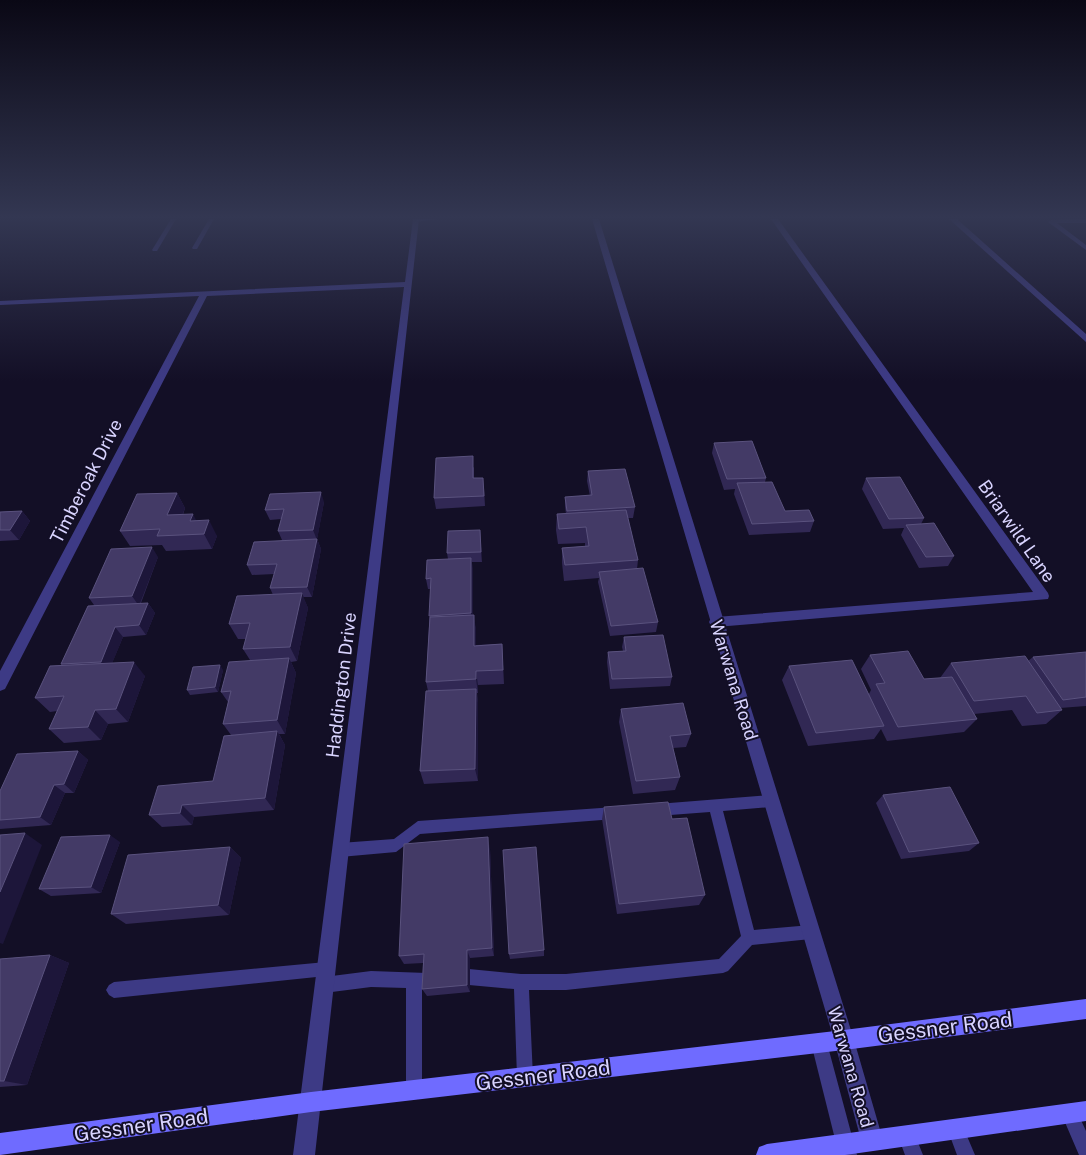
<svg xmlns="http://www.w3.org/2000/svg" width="1086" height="1155" font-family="'Public Sans',sans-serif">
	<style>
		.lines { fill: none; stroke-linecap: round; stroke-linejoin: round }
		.service { fill: #3d3a85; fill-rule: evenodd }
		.minor { fill: #3d3a85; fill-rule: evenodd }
		.tertiary { fill: #3d3a85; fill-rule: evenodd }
		.secondary { fill: #6f6bff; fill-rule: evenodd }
		.wall { fill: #312854 }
		.shaded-wall { fill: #1d163a }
		.building { fill: #433a66; stroke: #5a527e }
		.labels { text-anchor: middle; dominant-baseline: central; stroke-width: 4; stroke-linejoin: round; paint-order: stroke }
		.street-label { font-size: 18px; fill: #d9d4ff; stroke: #130f26 }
		.near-street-label { font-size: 21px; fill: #d9d4ff; stroke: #130f26 }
	</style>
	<rect width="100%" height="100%" fill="#130f26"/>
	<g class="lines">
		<path class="service" d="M171 219H176L157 251H153L152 250Z
			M209 219H214L197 249H193L192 248Z
			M414 219H437L416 222Z
			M1086 219V223H1057L1086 245V250L1048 222 1051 220Z
			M771 795 776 797 777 801 776 805 771 807 723 811 754 930 811 925 816 927 818 932 816 937 811 939 752 945 728 971 723 973 566 990H529L533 1077 531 1083 525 1085 519 1083 517 1077 514 989 469 985 464 982 461 977 464 972 469 969 521 974H566L719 959 741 936 710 812 657 816 652 814 651 810 652 806 657 804Z
			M615 807 620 809 621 813 620 817 615 819 420 834 396 852 340 857 335 855 333 850 335 845 340 843 394 839 418 821Z
			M326 962 331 964 333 969 331 974 326 976 114 998 109 995 106 990 109 985 114 982Z
			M371 971 427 973 432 976 435 981 432 986 422 988V1090L420 1096 414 1098 408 1096 406 1090V988L371 987 324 993 319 990 316 985 319 980 324 977Z
			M819 1035 825 1037 827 1043 857 1155H839L811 1043 813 1037Z
			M1069 1105 1075 1107 1086 1131V1155H1079L1061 1113 1063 1107Z
			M955 1120 961 1122 975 1155H957L947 1128 949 1122Z
			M907 1127 913 1130 923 1155H905L898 1136 901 1130Z"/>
		<path class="minor" d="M413 219H419L315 1155H293L404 287 207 296 5 689 0 691V671L199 296 0 305V301L405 282Z
			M771 219H778L1048 593 1049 596 1048 599 716 627 711 626 709 622 711 618 716 617 1033 592Z
			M949 219H957L1086 334V342Z"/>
		<path class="tertiary" d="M592 219H599L854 1040 883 1140 880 1148 872 1151 864 1148 861 1140 834 1040Z"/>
		<path class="secondary" d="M1086 999V1019L844 1050 311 1112 0 1155V1133L311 1092 844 1030Z
			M1086 1101V1121L845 1155H756L759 1147 767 1144Z"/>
	</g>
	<path class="wall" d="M714 443 766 478 765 482 785 511 814 521 810 532 749 535 734 494 735 489 724 490 712 453Z
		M474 467V478L484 488 485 506 436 509 434 498Z
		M588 471 635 507 633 518H628L638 560 637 569 658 622 656 632 610 636 598 582 599 578 564 581 562 563V548L585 546V543L558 544 556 530 557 514H566L565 507V497L590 496 587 481Z
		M866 478 924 518 921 524 954 556 948 566 919 568 901 535 904 528 883 529 862 489Z
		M177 493 185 508 183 515 196 521 217 536 212 549 166 551 162 545 130 546 120 531Z
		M324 502 317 539 321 549 312 597H303L308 608 297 661 291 662 296 673 285 734H279L285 745 274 810 194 817 192 825 162 827 149 815 213 781 231 735 223 724 228 702 221 692 250 660 243 649 246 639H238L229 624 273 595 270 588 274 574 252 575 247 565 282 540 278 531 281 519 270 520 265 510Z
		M22 511 30 521 19 540 0 541V512Z
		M480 530 482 562H472L473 615 476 630V645L502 644 504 684 478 685V693H477L478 703V781L424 784 420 771 428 691 426 682 431 589H428L426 579 448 559 447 553Z
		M158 557 141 603H148L155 613 146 635 123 637 112 663 145 676 128 722 108 724 101 740 64 743 49 729 57 711 50 712 35 698 62 666 61 664 94 605 89 598Z
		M624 637 672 677 670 686 610 689 607 662 608 652 623 651 622 647Z
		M1086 652V706L1060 708 1062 710 1046 724 1022 726 1012 710 974 714 977 719 964 732 887 741 881 729 874 739 808 746 782 680 789 666 869 694 871 690 861 669 870 655 924 679 940 678 951 663 1028 661 1033 657Z
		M223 670 218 692 190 695 187 690Z
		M621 709 691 734 686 747 673 748 680 777 675 790 633 794 619 722Z
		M78 751 88 760 74 793H65L51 825 0 829V791Z
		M883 795 979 843 969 851 901 859 876 803Z
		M604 807 672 819 705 895 699 905 617 914 602 819Z
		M120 842 101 893 51 896 39 889Z
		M230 847 241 858 229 915 126 924 111 914Z
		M490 849 494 956 470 958V992L427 996 422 989 423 963 404 964 399 956Z
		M544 950V956L510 959 509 954Z
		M50 955 69 963 27 1085 0 1087V959Z"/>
	<path class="shaded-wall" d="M321 492 324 502 317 540 313 530Z
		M177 493 185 508 176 531 167 515Z
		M22 511 30 521 19 540 10 530Z
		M193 514 201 530 190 521Z
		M209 520 217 536 212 549 204 534Z
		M480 530 481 540 482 562 481 552Z
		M317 539 321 549 312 597 307 587Z
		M152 547 158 557 139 606 132 596Z
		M471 558 473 568V623L471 613Z
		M302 593 308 608 297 661 290 647Z
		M148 603 155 613 146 635 139 625Z
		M474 615 476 630V660L474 646Z
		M115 627 123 637 109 671 101 662Z
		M289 658 296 673 285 734 277 720Z
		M134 662 145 676 128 722 116 709Z
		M220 665 223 670 218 692 215 687Z
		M476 671 478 685V693L476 679Z
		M476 689 478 703V781L475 769Z
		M95 710 108 724 101 740 88 727Z
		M277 731 285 745 274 810 265 798Z
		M78 751 88 760 74 793 64 784Z
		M54 785 65 793 51 825 40 817Z
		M182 805 194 817 192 825 180 813Z
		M25 833 42 845 3 944 0 943V892Z
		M110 835 120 842 101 893 91 887Z
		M488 837 490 849 494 956 492 948Z
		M230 847 241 858 229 915 218 905Z
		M467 950 470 958V992L467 985Z
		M50 955 69 963 27 1085 4 1081Z"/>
	<path class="building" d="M752 441 766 478 727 479 714 443Z
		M473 456V478H483L484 496 434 498 436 458Z
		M625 469 635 507 567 511 565 497 592 495 588 471Z
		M900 477 924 518 889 519 866 478Z
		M772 482 785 511 809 510 814 521 752 524 737 483Z
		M321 492 313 530 278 531 284 509 265 510 270 494Z
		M177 493 167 515 193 514 190 521 209 520 204 534 157 536 160 529 120 531 137 494Z
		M626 510 638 560 565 565 562 548 589 546 586 527 559 529 557 514Z
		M22 511 10 530H0V512Z
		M934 523 954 556 926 557 906 525Z
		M480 530 481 552 447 553 448 531Z
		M317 539 307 587 270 588 277 564 247 565 254 542Z
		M152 547 132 596 89 598 111 549Z
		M471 558V613L429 616 431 578 426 579 427 560Z
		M643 568 658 622 611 626 599 572Z
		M302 593 290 647 243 649 250 623 229 624 237 596Z
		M148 603 139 625 115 627 101 662 61 664 88 606Z
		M474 615V646L502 644 503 670 476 671V679L426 682 430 617Z
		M663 635 672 677 612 679 608 652 626 651 624 637Z
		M908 651 924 679 952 677 977 719 898 727 876 684 885 683 870 655Z
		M1086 652V697L1063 700 1033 657Z
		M1025 656 1062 710 1037 713 1026 696 974 701 951 663Z
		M289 658 277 720 223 724 231 691 221 692 229 662Z
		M852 660 884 726 816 733 789 666Z
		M134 662 116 709 95 710 88 727 49 729 64 696 35 698 50 666Z
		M220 665 215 687 187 690 193 667Z
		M476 689 475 769 420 771 426 691Z
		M683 703 691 734 670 736 680 777 636 781 621 709Z
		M277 731 265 798 182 805 180 813 149 815 158 786 213 781 224 736Z
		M78 751 64 784 54 785 40 817 0 820V791L17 754Z
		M950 787 979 843 909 852 883 795Z
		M668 802 672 819 687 818 705 895 619 904 604 807Z
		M25 833 0 892V835Z
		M110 835 91 887 39 889 61 837Z
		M488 837 492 948 467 950V985L422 989 424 954 399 956 404 844Z
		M230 847 218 905 111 914 128 855Z
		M536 847 544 950 509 954 503 850Z
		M50 955 4 1081H0V959Z"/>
	<linearGradient id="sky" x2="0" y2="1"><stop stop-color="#0a0815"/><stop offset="0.57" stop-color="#333752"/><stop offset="1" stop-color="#333752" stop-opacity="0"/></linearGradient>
	<rect width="1086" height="381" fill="url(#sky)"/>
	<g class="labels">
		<g class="street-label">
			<text transform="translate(86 481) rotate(-63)">Timberoak Drive</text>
			<text transform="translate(1017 531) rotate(55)">Briarwild Lane</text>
			<text transform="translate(734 680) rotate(73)">Warwana Road</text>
			<text transform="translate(341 685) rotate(-83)">Haddington Drive</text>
			<text transform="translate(851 1067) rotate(74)">Warwana Road</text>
		</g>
		<g class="near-street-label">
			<text transform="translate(945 1027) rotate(-7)">Gessner Road</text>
			<text transform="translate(543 1075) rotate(-7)">Gessner Road</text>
			<text transform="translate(141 1125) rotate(-8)">Gessner Road</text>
		</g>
	</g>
</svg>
